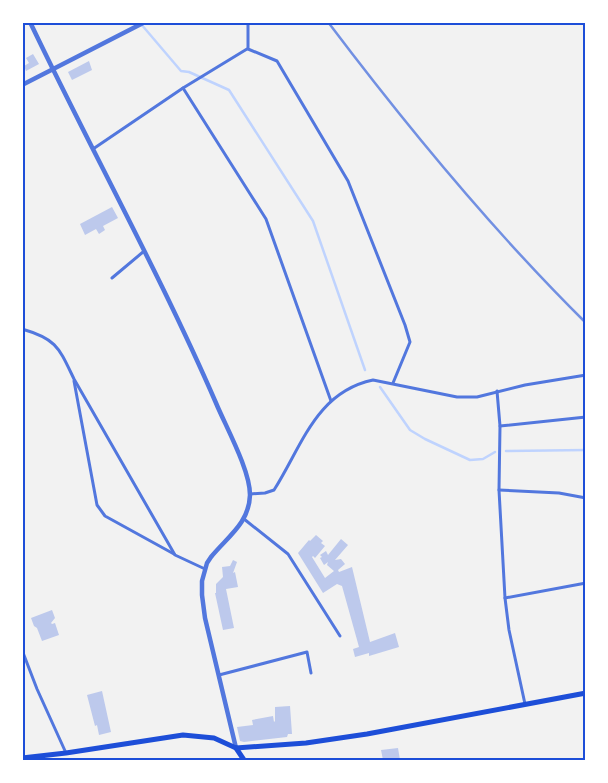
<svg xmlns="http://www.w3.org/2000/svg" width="608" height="783" viewBox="0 0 608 783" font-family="'Open Sans',sans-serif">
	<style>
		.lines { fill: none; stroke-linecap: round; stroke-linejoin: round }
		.stream { stroke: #bfd3fe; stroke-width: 2.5 }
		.building { fill: #bdc9ec }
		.minor { stroke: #5277de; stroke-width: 3 }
		.tertiary { stroke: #5277de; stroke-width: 4.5 }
		.secondary { stroke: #1d4ed8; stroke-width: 5 }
		.primary { stroke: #1d4ed8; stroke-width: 5 }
		.rail { stroke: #7290e2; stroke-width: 2.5 }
		.neatline { fill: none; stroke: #1d4ed8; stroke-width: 2 }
	</style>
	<rect width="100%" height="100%" fill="#f2f2f2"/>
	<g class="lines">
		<g class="stream">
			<path d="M141,24L181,71L189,72L229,90L313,221L365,370"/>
			<path d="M380,387L410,430L425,439L470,460L483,459L495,452"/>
			<path d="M506,451L586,450"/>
		</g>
	</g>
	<g class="building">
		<path d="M33,54L39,64L26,71L24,66L29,63L26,58Z"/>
		<path d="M89,61L92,70L72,80L68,72Z"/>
		<path d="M112,207L118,218L103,226L105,230L99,234L96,229L85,235L80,224Z"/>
		<path d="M316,535L323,541L321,543L325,546L315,558L313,556L312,557L325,578L334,571L327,565L328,562L324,565L320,558L322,557L320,555L326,551L328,555L341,539L348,545L335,560L341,559L345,564L338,570L339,572L352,567L370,642L395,633L399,647L369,656V653L355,657L353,649L359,647L342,586L337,584L323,593L298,553L309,540L310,541Z"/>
		<path d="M233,560L237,562L233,573L235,572L238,587L226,589L234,628L223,630L215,593H216V584L223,577L222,567L230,566Z"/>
		<path d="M52,610L55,618L51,623L52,624L55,623L59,635L42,641L37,628L34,626L31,618Z"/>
		<path d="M102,691L111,732L99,735L97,725L95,726L87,695Z"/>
		<path d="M290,706L292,734H288L287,737L244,742L240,741L237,727L253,725L252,720L273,716L274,722L275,721V707Z"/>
		<path d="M398,748L400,760H383L381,750Z"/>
	</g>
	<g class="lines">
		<g class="minor">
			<path d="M248,22V49L277,61L348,181L405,325L410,342L393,383"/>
			<path d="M183,88L266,219L331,401"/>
			<path d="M93,149L183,88L247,49"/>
			<path d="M112,278L143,252"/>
			<path d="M22,329C57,339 59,348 74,379L175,555L205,569"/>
			<path d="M74,381L97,505L105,516L174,554"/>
			<path d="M497,391L500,426L499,490L505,598L509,630L525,704"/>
			<path d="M500,426L586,417"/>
			<path d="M499,490L559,493L586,498"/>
			<path d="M250,494L265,493L274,490C302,446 316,392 373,380L457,397H477L525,385L586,375"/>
			<path d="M244,519L288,554L340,636"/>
			<path d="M505,598L586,583"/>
			<path d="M22,650L37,689L66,753"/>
			<path d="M219,675L307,652L311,673"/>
		</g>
		<g class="tertiary">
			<path d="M30,22C91,150 160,274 216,403C226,427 250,470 250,495C249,524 227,537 211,557L207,563L202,581V595L205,618L236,748"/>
			<path d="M22,85L145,22"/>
		</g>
		<path class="secondary" d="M236,748L244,760"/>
		<path class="primary" d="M22,758L66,753L183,735L214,738L236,748L306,743L367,734L586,693"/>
		<path class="rail" d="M328,22C408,128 492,230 586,323"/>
	</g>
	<rect width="608" height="783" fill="none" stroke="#ffffff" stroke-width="48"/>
	<rect x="24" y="24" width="560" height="735" class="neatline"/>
</svg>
